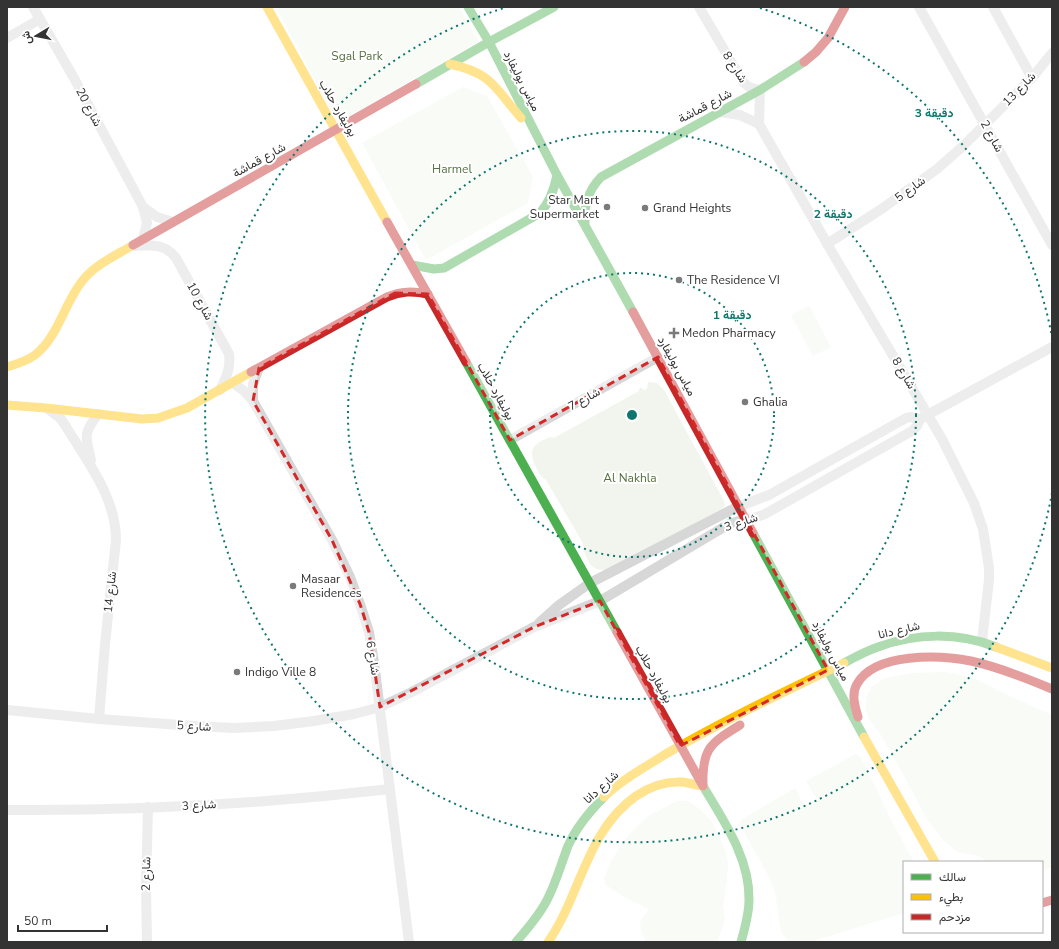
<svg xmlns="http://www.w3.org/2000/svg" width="1059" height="949" viewBox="0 0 1059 949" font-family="'Nunito Sans',Vazirmatn,sans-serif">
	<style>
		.green { fill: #f1f5ed }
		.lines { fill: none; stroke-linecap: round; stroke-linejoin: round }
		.street { stroke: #d7d7d7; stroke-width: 10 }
		.fast { stroke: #4caf50; stroke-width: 9 }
		.slow { stroke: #ffc107; stroke-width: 9 }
		.jam { stroke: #c62828; stroke-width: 9 }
		.marked { fill: none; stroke: #d62828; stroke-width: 3; stroke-dasharray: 8 5; stroke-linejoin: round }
		.ring { fill: none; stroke: #0f766e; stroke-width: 2; stroke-dasharray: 2 4 }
		.poi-dot { fill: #7a7a7a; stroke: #fff; stroke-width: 1.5 }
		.labels { text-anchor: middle; stroke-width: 4; stroke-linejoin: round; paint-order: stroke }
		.park-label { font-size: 12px; fill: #56703f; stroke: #fff }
		.street-label { font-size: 12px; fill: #333; stroke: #fff }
		.poi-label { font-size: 12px; fill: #333; stroke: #fff; text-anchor: start }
		.centre { fill: #0f766e; stroke: #fff; stroke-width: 2 }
		.ring-label { font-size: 12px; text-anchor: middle; font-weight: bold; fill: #0f766e; stroke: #fff; stroke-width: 4; stroke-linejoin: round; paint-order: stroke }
	</style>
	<rect width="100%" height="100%" fill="#fff"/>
	<g class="green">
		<path d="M276,7H459L479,41L338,123Z"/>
		<path d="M463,87L487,96L533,177L528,203L426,260L362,143Z"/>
		<path d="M809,306L831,347L813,356L791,315Z"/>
		<path d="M648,382L657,383L664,390L724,501L725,505L722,509L607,569C591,574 584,556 583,543L546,480C540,476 538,472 535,465C527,448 536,443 550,437L554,438L639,391L640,387L644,390L647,389Z"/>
		<path d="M947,672L976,679L1001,692L1052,715V867L1042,870V862H988L976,855L959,853L945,842L927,819L898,765L881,735L869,719L865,708L867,695L872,686L886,678L913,673Z"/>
		<path d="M856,754L860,757L865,765L892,822L914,862H904V913L813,941L801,942L788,941L781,932L775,892L765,869L740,825L741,820L795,788L804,806L817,799L806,781Z"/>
		<path d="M677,801H687L700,809L711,820L725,849L728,862L727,881L723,905L725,920L717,942H646L641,931L640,922L649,910L641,905L629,900L606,885L604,878L612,860L626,838L648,816Z"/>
	</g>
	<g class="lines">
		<g class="street">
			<path d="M33,7L74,78L143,207L147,223L143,239"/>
			<path d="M699,7L743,82L749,87L760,90L759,124L833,254L942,439L974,503L983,529L989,568V580L982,641"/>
			<path d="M919,7L1052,245"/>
			<path d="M993,7L1032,78"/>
			<path d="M7,38L40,19"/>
			<path d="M720,112L740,115L759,124"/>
			<path d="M143,207L157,217L173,222"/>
			<path d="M827,244L883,208L937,169L962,147L1032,78L1052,53"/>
			<path d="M135,246C151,245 165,243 176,258L229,354C231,368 226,378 220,390"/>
			<path d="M233,383L244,391L253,401L332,540L350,577L360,604L369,632L374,662L409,942"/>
			<path d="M253,401V384L259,368"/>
			<path d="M48,409L60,418L65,425C87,461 116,497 116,540L105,644L99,719"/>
			<path d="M510,440L658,357"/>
			<path d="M91,460C86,437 82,435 98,414"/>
			<path d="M539,623L559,605L590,583L735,508L769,495L906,418L910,417L920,419L1052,347"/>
			<path d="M7,710L99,719L194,726L234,728L274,726L314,721L354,714L380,707L410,693L534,627L600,601L729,524C742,519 752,520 765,514L912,431L917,426L920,419"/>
			<path d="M7,810C135,811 263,804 390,789"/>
			<path d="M147,942L146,886L148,807"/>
		</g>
		<g class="fast">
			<path d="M468,7L489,42L557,175L633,312"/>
			<path d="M416,84L489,42L554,7"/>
			<path d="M585,223C584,204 588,191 601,177L760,90L804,62"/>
			<path d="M412,265L434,269L444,268L540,213C550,202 554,190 557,175"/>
			<path d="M466,362L617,632"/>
			<path d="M753,533L864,737"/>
			<path d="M844,663C855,657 866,651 878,647C916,633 958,632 996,647"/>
			<path d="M703,786C723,820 750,858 749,900C749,914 745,928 741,942"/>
			<path d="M516,942C527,929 539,916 547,900C556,883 561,864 568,846C576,828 590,811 604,797"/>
		</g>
		<g class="slow">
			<path d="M267,7L387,222"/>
			<path d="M450,64C492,73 495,88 521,118"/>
			<path d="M7,367C17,364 27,361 35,355C59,336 64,303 83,280C96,264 115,256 133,245"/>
			<path d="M7,405L46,408L142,419L158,418L187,408L251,372"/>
			<path d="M996,647L1052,668"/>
			<path d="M864,737L935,862"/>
			<path d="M604,797C621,780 644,768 664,755C722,721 784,692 844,663"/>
			<path d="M548,942C581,895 586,831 636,796C649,787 665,781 682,782C689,783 696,785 703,786"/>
		</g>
		<g class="jam">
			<path d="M804,62L816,52L828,38L845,7"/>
			<path d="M387,222L466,362"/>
			<path d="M133,245L416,84"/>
			<path d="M633,312L753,533"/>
			<path d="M251,372L387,297C401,291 413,291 428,294"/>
			<path d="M617,632L703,786"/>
			<path d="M858,717C855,707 851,694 857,684C875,652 940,655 971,661C999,667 1026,678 1052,689"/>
			<path d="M703,784C702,748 711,743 740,725"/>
			<path d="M1042,903L1052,900"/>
		</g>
	</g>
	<path d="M0 0H1059V949H0ZM395,293L428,294L510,440L658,357L828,670L680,746L600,601L534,627L380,707L369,632L360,604L332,540L253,401L259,368Z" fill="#fff" fill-opacity=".55" fill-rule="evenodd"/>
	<path class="marked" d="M395,293L428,294L510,440L658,357L828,670L680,746L600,601L534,627L380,707L369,632L360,604L332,540L253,401L259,368Z"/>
	<g class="ring">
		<circle cx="632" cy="415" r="142"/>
		<circle cx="632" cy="415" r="284"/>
		<path d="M1052 493A427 427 0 1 1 504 8M760 8A427 427 0 0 1 1052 337"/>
	</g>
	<g class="poi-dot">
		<circle cx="607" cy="207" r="4"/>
		<circle cx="645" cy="208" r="4"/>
		<circle cx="679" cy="280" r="4"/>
		<path d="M672 327h4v4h4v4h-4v4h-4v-4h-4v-4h4z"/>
		<circle cx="745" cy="402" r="4"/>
		<circle cx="293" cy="586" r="4"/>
		<circle cx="237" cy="672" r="4"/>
	</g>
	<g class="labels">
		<g class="park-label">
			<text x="357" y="60">Sgal Park</text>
			<text x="452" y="173">Harmel</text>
			<text x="630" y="482">Al Nakhla</text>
		</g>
		<g class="street-label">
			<text transform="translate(735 67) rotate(57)" y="4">شارع 8</text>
			<text transform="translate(522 81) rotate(63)" y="4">مياس بوليفارد</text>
			<text transform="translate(1019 89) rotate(-46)" y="4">شارع 13</text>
			<text transform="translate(705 106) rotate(-28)" y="4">شارع قماشة</text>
			<text transform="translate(89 107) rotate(62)" y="4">شارع 20</text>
			<text transform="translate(338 108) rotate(60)" y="4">بوليفارد حلاب</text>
			<text transform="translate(992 136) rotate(61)" y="4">شارع 2</text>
			<text transform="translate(259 160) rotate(-29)" y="4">شارع قماشة</text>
			<text transform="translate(910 189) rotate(-36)" y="4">شارع 5</text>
			<text transform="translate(200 301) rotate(61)" y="4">شارع 10</text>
			<text transform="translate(677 366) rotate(61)" y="4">مياس بوليفارد</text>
			<text transform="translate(904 373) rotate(59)" y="4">شارع 8</text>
			<text transform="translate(496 391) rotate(61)" y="4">بوليفارد حلاب</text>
			<text transform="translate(584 399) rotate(-29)" y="4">شارع 7</text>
			<text transform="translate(741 522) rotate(-18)" y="4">شارع 3</text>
			<text transform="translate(110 592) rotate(-84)" y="4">شارع 14</text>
			<text transform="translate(899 630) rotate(-13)" y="4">شارع دانا</text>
			<text transform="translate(831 651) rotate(62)" y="4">مياس بوليفارد</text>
			<text transform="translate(373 658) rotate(81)" y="4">شارع 6</text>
			<text transform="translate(654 674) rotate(61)" y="4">بوليفارد حلاب</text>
			<text transform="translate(194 726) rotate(3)" y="4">شارع 5</text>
			<text transform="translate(601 787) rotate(-42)" y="4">شارع دانا</text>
			<text transform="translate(199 805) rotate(-3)" y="4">شارع 3</text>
			<text transform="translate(146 874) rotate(-89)" y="4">شارع 2</text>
		</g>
		<g class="poi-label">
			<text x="599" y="204" text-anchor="end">Star Mart<tspan x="599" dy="14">Supermarket</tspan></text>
			<text x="653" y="212">Grand Heights</text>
			<text x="687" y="284">The Residence VI</text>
			<text x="682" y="337">Medon Pharmacy</text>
			<text x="753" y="406">Ghalia</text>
			<text x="301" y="583">Masaar<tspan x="301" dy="14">Residences</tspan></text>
			<text x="245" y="676">Indigo Ville 8</text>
		</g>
	</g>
	<circle cx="632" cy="415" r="6" class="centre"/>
	<g class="ring-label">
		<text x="934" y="117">3 دقيقة</text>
		<text x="833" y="218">2 دقيقة</text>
		<text x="732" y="319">1 دقيقة</text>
	</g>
	<rect width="1059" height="949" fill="none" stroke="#333333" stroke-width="16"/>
	<rect x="903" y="861" width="140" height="72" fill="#ffffff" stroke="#adadad"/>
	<rect x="911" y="874" width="20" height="6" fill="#4caf50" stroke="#adadad"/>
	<text x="939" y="881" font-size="12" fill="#333333">سالك</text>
	<rect x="911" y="894" width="20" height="6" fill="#ffc107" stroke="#adadad"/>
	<text x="939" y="901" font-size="12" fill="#333333">بطيء</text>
	<rect x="911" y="914" width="20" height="6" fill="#c62828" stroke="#adadad"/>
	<text x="939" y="921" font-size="12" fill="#333333">مزدحم</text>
	<g transform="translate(36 36) rotate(260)" stroke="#ffffff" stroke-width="3" paint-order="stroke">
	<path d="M0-3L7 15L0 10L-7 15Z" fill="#333333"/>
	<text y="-6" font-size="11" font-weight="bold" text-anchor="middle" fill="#333333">ش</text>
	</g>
	<path d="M18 925v6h89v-6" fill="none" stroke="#333333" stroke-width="2"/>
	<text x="24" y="925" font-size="12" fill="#333333" stroke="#ffffff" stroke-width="3" paint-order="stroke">50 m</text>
</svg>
